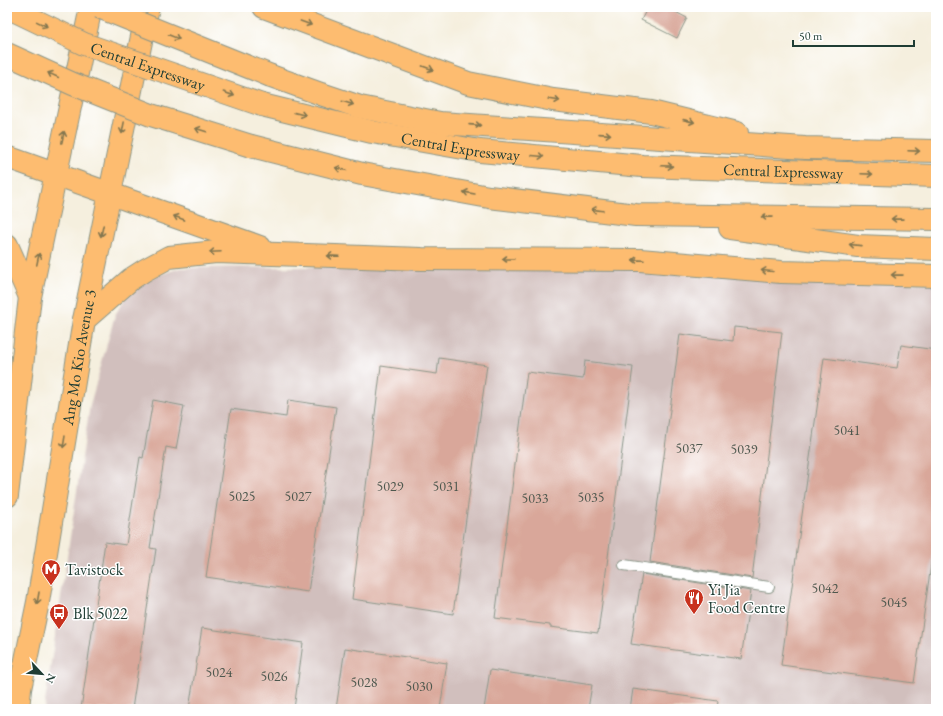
<svg xmlns="http://www.w3.org/2000/svg" width="943" height="716" viewBox="0 0 943 716" font-family="'EB Garamond',serif">
	<style>
		.industrial { fill: #d1bfbd }
		.building { fill: #d9a79a }
		.lines { fill: none; stroke-linecap: round; stroke-linejoin: round }
		.lane-casing { stroke: #8a9689; stroke-width: 12 }
		.highway-casing { stroke: #8a9689; stroke-width: 24 }
		.lane { stroke: #fff; stroke-width: 10 }
		.highway { stroke: #fdbc70; stroke-width: 22 }
		.highway-bridge-casing { stroke: #8a9689; stroke-width: 24; stroke-linecap: butt }
		.highway-bridge { stroke: #fdbc70; stroke-width: 22 }
		.oneway { stroke: #83764f }
		.labels { text-anchor: middle; stroke-width: 3; stroke-linejoin: round; paint-order: stroke }
		.number-label { font-size: 14px; fill: #4e584e }
		.street-label { font-size: 16px; fill: #1f3d34; stroke: #fff }
		.poi-label { font-size: 16px; fill: #1f3d34; stroke: #fff; text-anchor: start }
	</style>
	<rect width="100%" height="100%" fill="#fff"/>
	<filter id="ink" filterUnits="userSpaceOnUse"><feTurbulence type="fractalNoise" baseFrequency=".025" numOctaves="2"/><feDisplacementMap in="SourceGraphic" scale="8" xChannelSelector="R" yChannelSelector="G"/><feConvolveMatrix kernelMatrix="1 2 1 2 8 2 1 2 1" color-interpolation-filters="sRGB"/></filter>
	<filter id="wash" filterUnits="userSpaceOnUse"><feTurbulence type="fractalNoise" baseFrequency=".012" numOctaves="4" result="noise"/><feDisplacementMap in="SourceGraphic" scale="16" xChannelSelector="R" yChannelSelector="G"/><feGaussianBlur stdDeviation="0.9" result="paint"/><feColorMatrix in="noise" values="0 0 0 0 0 0 0 0 0 0 0 0 0 0 0 0 0 1.4 0 .05"/><feComposite in="paint" operator="in"/></filter>
	<g filter="url(#wash)">
		<rect width="100%" height="100%" fill="#f5efde"/>
		<path class="industrial" d="M641,264L936,284V709H44L90,405L115,315L133,286L147,279L180,268Z"/>
		<g id="blocks">
			<g class="building">
				<path d="M648,7H666L687,18L677,38L641,20Z"/>
				<path d="M734,327L782,332L752,578L650,562L680,334L733,341Z"/>
				<path d="M901,345L936,350V530L914,683L781,665L824,358L897,368Z"/>
				<path d="M439,358L487,365L453,614L352,599L381,366L437,374Z"/>
				<path d="M585,361L633,367L598,633L550,627V625L495,618L527,372L583,379Z"/>
				<path d="M153,400L184,406L176,449L166,447L150,548L156,549L132,709H81L105,542L126,545L140,457L143,458Z"/>
				<path d="M288,400L336,407L308,592L206,577L231,409L286,417Z"/>
				<path d="M642,574L751,591L741,659L631,644Z"/>
				<path d="M202,628L303,643L294,709H189Z"/>
				<path d="M345,648L447,663L440,709H336Z"/>
				<path d="M490,670L592,685L588,709H484Z"/>
				<path d="M633,689L718,701L717,709H630Z"/>
			</g>
		</g>
	</g>
	<g filter="url(#ink)">
		<use href="#blocks" fill-opacity="0" stroke="#8a9689" stroke-width="1"/>
		<g class="lines">
			<defs>
				<path id="lane" d="M624,565L769,587"/>
				<g id="highway">
					<path d="M264,7L468,83L553,100L651,112L737,133"/>
					<path d="M271,76L321,94L360,107L440,123L805,148L936,151"/>
					<path id="s1" d="M262,105L372,132L480,151L642,166L936,176"/>
					<path d="M251,146L362,174L489,197L636,215L936,219"/>
					<path d="M7,157L260,247"/>
					<path d="M730,228L858,246L936,249"/>
					<path d="M7,245L30,297"/>
					<path d="M84,320L131,279L145,270L169,257L216,252L422,259L640,260L781,272L936,276"/>
					<path d="M7,496L30,297L91,7"/>
					<path id="s2" d="M18,709L20,689L38,602L84,320L148,7"/>
				</g>
			</defs>
			<use href="#lane" class="lane-casing"/>
			<use href="#highway" class="highway-casing"/>
			<use href="#lane" class="lane"/>
			<use href="#highway" class="highway"/>
			<defs>
				<g id="highway-bridge">
					<path id="s3" d="M7,7L84,44L262,105"/>
					<path d="M99,7L271,76"/>
					<path d="M7,54L73,84L151,115L251,146"/>
				</g>
			</defs>
			<use href="#highway-bridge" class="highway-bridge-casing"/>
			<use href="#highway-bridge" class="highway-bridge"/>
		</g>
		<defs><path id="oneway-shaft" d="M-6 0H5M1.5-3L5.5 0L1.5 3" fill="none" stroke-width="1.6" stroke-linecap="round" stroke-linejoin="round"/></defs>
		<g class="oneway">
			<use href="#oneway-shaft" transform="translate(306 23) rotate(20)"/>
			<use href="#oneway-shaft" transform="translate(42 24) rotate(26)"/>
			<use href="#oneway-shaft" transform="translate(174 37) rotate(22)"/>
			<use href="#oneway-shaft" transform="translate(428 68) rotate(20)"/>
			<use href="#oneway-shaft" transform="translate(53 75) rotate(-155)"/>
			<use href="#oneway-shaft" transform="translate(229 94) rotate(19)"/>
			<use href="#oneway-shaft" transform="translate(554 100) rotate(9)"/>
			<use href="#oneway-shaft" transform="translate(348 103) rotate(17)"/>
			<use href="#oneway-shaft" transform="translate(300 114) rotate(14)"/>
			<use href="#oneway-shaft" transform="translate(689 121) rotate(13)"/>
			<use href="#oneway-shaft" transform="translate(475 125) rotate(4)"/>
			<use href="#oneway-shaft" transform="translate(123 128) rotate(101)"/>
			<use href="#oneway-shaft" transform="translate(201 130) rotate(-163)"/>
			<use href="#oneway-shaft" transform="translate(605 134) rotate(4)"/>
			<use href="#oneway-shaft" transform="translate(63 137) rotate(-78)"/>
			<use href="#oneway-shaft" transform="translate(914 151) rotate(2)"/>
			<use href="#oneway-shaft" transform="translate(538 156) rotate(5)"/>
			<use href="#oneway-shaft" transform="translate(667 166) rotate(2)"/>
			<use href="#oneway-shaft" transform="translate(341 169) rotate(-166)"/>
			<use href="#oneway-shaft" transform="translate(867 174) rotate(2)"/>
			<use href="#oneway-shaft" transform="translate(469 193) rotate(-170)"/>
			<use href="#oneway-shaft" transform="translate(597 210) rotate(-173)"/>
			<use href="#oneway-shaft" transform="translate(767 217) rotate(-179)"/>
			<use href="#oneway-shaft" transform="translate(179 218) rotate(-160)"/>
			<use href="#oneway-shaft" transform="translate(897 219) rotate(-179)"/>
			<use href="#oneway-shaft" transform="translate(102 231) rotate(102)"/>
			<use href="#oneway-shaft" transform="translate(855 245) rotate(-174)"/>
			<use href="#oneway-shaft" transform="translate(215 252) rotate(177)"/>
			<use href="#oneway-shaft" transform="translate(333 256) rotate(-178)"/>
			<use href="#oneway-shaft" transform="translate(38 259) rotate(-78)"/>
			<use href="#oneway-shaft" transform="translate(508 259) rotate(-180)"/>
			<use href="#oneway-shaft" transform="translate(638 260) rotate(-178)"/>
			<use href="#oneway-shaft" transform="translate(767 271) rotate(-175)"/>
			<use href="#oneway-shaft" transform="translate(897 275) rotate(-179)"/>
			<use href="#oneway-shaft" transform="translate(64 442) rotate(99)"/>
			<use href="#oneway-shaft" transform="translate(38 598) rotate(100)"/>
		</g>
	</g>
	<defs>
		<symbol id="metro-pin" viewBox="-11 -11 22 30"><path d="M0 17L-7.5 6A9.5 9.5 0 1 1 7.5 6Z" fill="#c8321e" stroke="#fff"/><path d="M-5.5 5V-5H-3L0 0L3-5H5.5V5H3V-.5L0 4L-3-.5V5Z" fill="#fff"/></symbol>
		<symbol id="restaurant-pin" viewBox="-11 -11 22 30"><path d="M0 17L-7.5 6A9.5 9.5 0 1 1 7.5 6Z" fill="#c8321e" stroke="#fff"/><path d="M-5-6h1v4h1v-4h1v4h1v-4h1v5L-1.5 .5V6h-2V.5L-5-1ZM5-6V6H3V1.5H1.5Q1.5-4 5-6Z" fill="#fff"/></symbol>
		<symbol id="bus-pin" viewBox="-11 -11 22 30"><path d="M0 17L-7.5 6A9.5 9.5 0 1 1 7.5 6Z" fill="#c8321e" stroke="#fff"/><path d="M-5-6H5V4H4V6H2V4H-2V6H-4V4H-5ZM-3.5-4V0h7V-4ZM-3.5 1.2v1.5H-2V1.2ZM2 1.2v1.5H3.5V1.2Z" fill="#fff"/></symbol>
	</defs>
	<g fill-rule="evenodd">
		<use href="#metro-pin" x="40" y="558" width="22" height="30"/>
		<use href="#restaurant-pin" x="683" y="587" width="22" height="30"/>
		<use href="#bus-pin" x="48" y="602" width="22" height="30"/>
	</g>
	<g class="labels">
		<g class="number-label">
			<text x="847" y="435">5041</text>
			<text x="689" y="453">5037</text>
			<text x="744" y="454">5039</text>
			<text x="390" y="491">5029</text>
			<text x="446" y="491">5031</text>
			<text x="242" y="501">5025</text>
			<text x="298" y="501">5027</text>
			<text x="591" y="502">5035</text>
			<text x="535" y="503">5033</text>
			<text x="825" y="593">5042</text>
			<text x="894" y="607">5045</text>
			<text x="219" y="677">5024</text>
			<text x="274" y="681">5026</text>
			<text x="364" y="687">5028</text>
			<text x="419" y="691">5030</text>
		</g>
		<g class="street-label">
			<text dy="6" stroke="none"><textPath href="#s3" startOffset="153">Central Expressway</textPath></text>
			<text dy="6" stroke="none"><textPath href="#s1" startOffset="203">Central Expressway</textPath></text>
			<text dy="6" stroke="none"><textPath href="#s1" startOffset="527">Central Expressway</textPath></text>
			<text dy="6" stroke="none"><textPath href="#s2" startOffset="357">Ang Mo Kio Avenue 3</textPath></text>
		</g>
		<g class="poi-label">
			<text x="65" y="575">Tavistock</text>
			<text x="708" y="595">Yi Jia<tspan x="708" dy="18">Food Centre</tspan></text>
			<text x="73" y="619">Blk 5022</text>
		</g>
	</g>
	<rect width="943" height="716" fill="none" stroke="#fff" stroke-width="24"/>
	<g transform="translate(42 674) rotate(116)" stroke="#ffffff" stroke-width="3" paint-order="stroke">
	<path d="M0-3L7 15L0 10L-7 15Z" fill="#1f3d34"/>
	<text y="-6" font-size="11" font-weight="bold" text-anchor="middle" fill="#1f3d34">N</text>
	</g>
	<path d="M793 40v6h121v-6" fill="none" stroke="#1f3d34" stroke-width="2"/>
	<text x="799" y="40" font-size="12" fill="#1f3d34" stroke="#ffffff" stroke-width="3" paint-order="stroke">50 m</text>
</svg>
